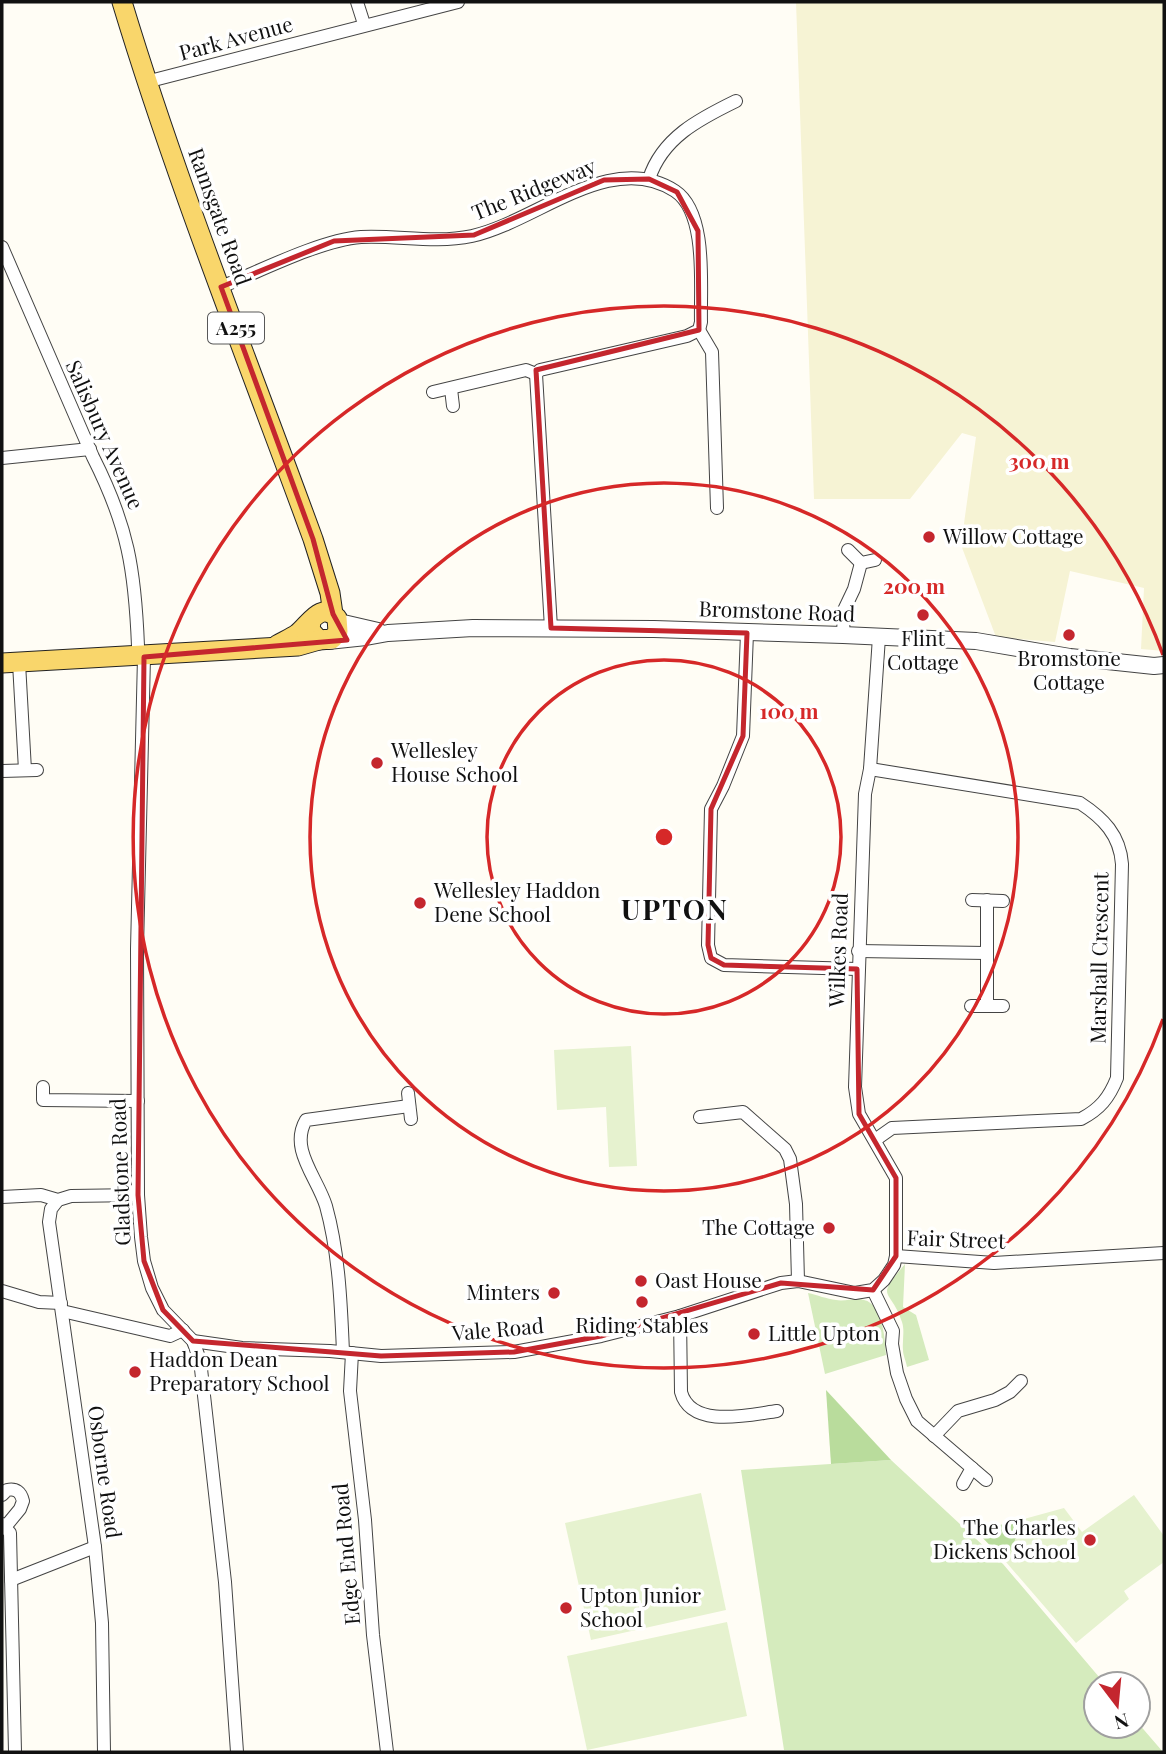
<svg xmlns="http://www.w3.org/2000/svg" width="1166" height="1754" viewBox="0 0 1166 1754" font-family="'Playfair Display',serif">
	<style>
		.farmland { fill: #f6f3d4 }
		.green { fill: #d5ebbd }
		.forest { fill: #b9dc9c }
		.pitch { fill: #e6f2cf }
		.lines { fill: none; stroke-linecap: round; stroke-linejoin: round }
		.minor-casing { stroke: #444; stroke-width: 14 }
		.tertiary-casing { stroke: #444; stroke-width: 18 }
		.primary-casing { stroke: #222; stroke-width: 21 }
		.minor { stroke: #fff; stroke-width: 12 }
		.tertiary { stroke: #fff; stroke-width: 16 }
		.primary { stroke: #f9d66b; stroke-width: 19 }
		.marked { fill: none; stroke: #c4262e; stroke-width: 5; stroke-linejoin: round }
		.ring { fill: none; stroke: #d62828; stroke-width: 3.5 }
		.poi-dot { fill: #c4262e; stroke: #fff; stroke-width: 2.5 }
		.labels { text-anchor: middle; stroke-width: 7; stroke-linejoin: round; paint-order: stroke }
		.shield { fill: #fff; stroke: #585858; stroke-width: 2 }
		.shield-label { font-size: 19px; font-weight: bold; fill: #111 }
		.street-label { font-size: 21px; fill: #111; stroke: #fff }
		.poi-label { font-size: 21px; fill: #111; stroke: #fff; text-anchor: start }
		.district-label { font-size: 28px; font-weight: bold; letter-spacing: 2px; fill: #111; stroke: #fff }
		.centre { fill: #d62828; stroke: #fff; stroke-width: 3.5 }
		.ring-label { font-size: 21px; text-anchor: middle; font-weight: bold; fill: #d62828; stroke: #fff; stroke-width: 7; stroke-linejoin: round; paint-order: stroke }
	</style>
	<rect width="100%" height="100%" fill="#fffdf5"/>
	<path class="farmland" d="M796,2H1164V651L1141,649L1144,588L1070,571L1055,642L996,637L961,545L976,437L962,433L910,499H814Z"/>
	<g class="green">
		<path d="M905,1264L903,1307L916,1315L929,1360L907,1367C906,1361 903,1355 903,1350C902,1341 905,1331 902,1322C890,1286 874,1301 905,1264Z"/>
		<path d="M808,1293C817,1295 827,1299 836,1300C845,1302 856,1297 864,1300C883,1304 885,1340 886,1355L825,1374Z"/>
		<path d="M891,1460L1003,1564L1105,1684H1096V1726H1138V1723L1163,1752L784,1750L741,1470Z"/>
	</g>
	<g class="forest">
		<path d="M826,1390L891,1460L831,1464Z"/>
		<path d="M1024,1519L1006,1562L976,1531Z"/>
	</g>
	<g class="pitch">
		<path d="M631,1046L637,1166L609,1167L606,1107L557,1110L554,1050Z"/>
		<path d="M701,1493L726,1610L591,1640L565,1523Z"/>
		<path d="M1134,1495L1164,1536V1562L1124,1591L1129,1599L1076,1643L1006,1562L1024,1519L1064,1508L1082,1532Z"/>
		<path d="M727,1622L747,1716L587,1750L567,1656Z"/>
	</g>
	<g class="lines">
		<defs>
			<g id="minor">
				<path d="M357,2L364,24"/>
				<path d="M146,82L458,2"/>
				<path d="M649,179C662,138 699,119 736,101"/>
				<path d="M2,247L93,457C128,526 135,570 138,646"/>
				<path d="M221,287C260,271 321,240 361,237C398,235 434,244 472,236C536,222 611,149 675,191C708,213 700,287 701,322L699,330L687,336L540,370L536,374L551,628"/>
				<path d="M699,330L712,352L717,508"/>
				<path d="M451,389L453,406"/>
				<path d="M433,392L526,370L536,374"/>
				<path d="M2,458L90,449"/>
				<path d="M848,550L861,563L875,560"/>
				<path d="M747,633L743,736L723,786L711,809L708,945L711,958L724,965L857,969"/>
				<path d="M843,635L844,610L854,589L861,563"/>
				<path d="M144,657L137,949L138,1195L141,1237L144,1261L152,1288L163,1310L193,1341L200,1360L225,1582L237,1752"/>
				<path d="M19,663L25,770"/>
				<path d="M870,769L1080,803C1103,818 1120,835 1122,864L1117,1078C1109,1098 1100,1109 1081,1119L892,1128L875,1140"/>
				<path d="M2,771L37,770"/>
				<path d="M972,900L1003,901"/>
				<path d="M858,951L986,953"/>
				<path d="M971,1006H1003"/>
				<path d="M987,1006V900"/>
				<path d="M43,1087V1100L138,1101"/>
				<path d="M408,1093L411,1119"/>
				<path d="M700,1117L743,1112L785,1149L790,1159L796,1204L798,1281"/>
				<path d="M2,1197L41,1195L58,1200L71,1196L138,1195"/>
				<path d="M58,1200L51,1209L49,1222L95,1547L102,1623L104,1752"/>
				<path d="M896,1256L994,1263L1164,1253"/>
				<path d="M873,1290L893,1331L892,1344L897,1373L906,1399L917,1421L986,1480"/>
				<path d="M2,1291L39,1302L61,1303"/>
				<path d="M62,1311L170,1336L183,1330"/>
				<path d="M680,1316L681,1392C691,1429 748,1415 777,1411"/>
				<path d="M193,1341L242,1348L330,1351L381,1356L514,1352L601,1336L680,1316L781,1283L798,1281L855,1293L873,1290L884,1280L894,1265L896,1256V1178L859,1114L855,1087L865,794L870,769L879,637"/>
				<path d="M343,1352C341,1304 339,1253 326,1206C317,1177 289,1149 306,1120L409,1106"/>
				<path d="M352,1353L350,1391L365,1520L373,1635L387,1752"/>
				<path d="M934,1436L958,1411L995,1400L1010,1392L1021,1381"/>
				<path d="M963,1484L972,1468"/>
				<path d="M2,1495L7,1490C16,1488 21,1492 23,1501L20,1509L6,1526"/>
				<path d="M2,1524L10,1533L15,1752"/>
				<path d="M11,1580L95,1547"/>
			</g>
			<g id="tertiary">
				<path d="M339,622L378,631"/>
				<path d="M328,641L366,637L388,633L473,628L654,629L843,635L976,641L1070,657L1154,666L1164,665"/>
			</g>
			<g id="primary">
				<path d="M122,2C177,184 248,361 313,539L330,593L333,614"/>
				<path d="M277,645C284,641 291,638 297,634C310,624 320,601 337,618L338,632L332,639L319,640L310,630L311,621"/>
				<path d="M2,663L298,646L319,640"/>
			</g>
		</defs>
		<use href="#minor" class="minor-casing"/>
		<use href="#tertiary" class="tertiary-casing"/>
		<use href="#primary" class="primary-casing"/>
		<use href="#minor" class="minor"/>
		<use href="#tertiary" class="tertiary"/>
		<use href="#primary" class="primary"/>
	</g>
	<path class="marked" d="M649,179L677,192L698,231L699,330L536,370L551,628L747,633L743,736L711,809L708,945L711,958L724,965L857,969L859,1114L896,1178V1256L873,1290L781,1283L601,1336L514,1352L381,1356L193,1341L163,1310L144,1261L138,1195L144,657L347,640L333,614L313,539L221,287L334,241L474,235L604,180Z"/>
	<g class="ring">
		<circle cx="664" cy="837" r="177"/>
		<circle cx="664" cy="837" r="354"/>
		<path d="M1163 1019A531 531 0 1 1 1163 655"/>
	</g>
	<g class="poi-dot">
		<circle cx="929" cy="537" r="7"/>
		<circle cx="923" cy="615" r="7"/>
		<circle cx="1069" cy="635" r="7"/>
		<circle cx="377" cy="763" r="7"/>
		<circle cx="420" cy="903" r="7"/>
		<circle cx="829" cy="1228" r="7"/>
		<circle cx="641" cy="1281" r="7"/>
		<circle cx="554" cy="1293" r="7"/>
		<circle cx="642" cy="1302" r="7"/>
		<circle cx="754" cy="1334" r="7"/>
		<circle cx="135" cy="1372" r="7"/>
		<circle cx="1090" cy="1540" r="7"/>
		<circle cx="566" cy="1608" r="7"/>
	</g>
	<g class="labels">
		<rect class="shield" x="208" y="312.5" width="56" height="31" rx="5"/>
		<g class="shield-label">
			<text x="236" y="335">A255</text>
		</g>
		<g class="street-label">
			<text transform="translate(236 39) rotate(-15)" y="7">Park Avenue</text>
			<text transform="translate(534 190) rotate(-22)" y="7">The Ridgeway</text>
			<text transform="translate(219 217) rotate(70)" y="7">Ramsgate Road</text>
			<text transform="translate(104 435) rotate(66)" y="7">Salisbury Avenue</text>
			<text transform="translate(777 612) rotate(2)" y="7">Bromstone Road</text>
			<text transform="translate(839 950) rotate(-88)" y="7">Wilkes Road</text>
			<text transform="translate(1100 958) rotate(-89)" y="7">Marshall Crescent</text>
			<text transform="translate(121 1172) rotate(-92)" y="7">Gladstone Road</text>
			<text transform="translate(956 1240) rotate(2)" y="7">Fair Street</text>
			<text transform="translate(498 1330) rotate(-5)" y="7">Vale Road</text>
			<text transform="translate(104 1472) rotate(82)" y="7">Osborne Road</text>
			<text transform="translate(347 1554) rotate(-95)" y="7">Edge End Road</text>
		</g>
		<g class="poi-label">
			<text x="943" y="544">Willow Cottage</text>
			<text x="923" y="646" text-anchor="middle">Flint<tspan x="923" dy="24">Cottage</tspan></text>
			<text x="1069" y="666" text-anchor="middle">Bromstone<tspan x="1069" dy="24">Cottage</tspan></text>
			<text x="391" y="758">Wellesley<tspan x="391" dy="24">House School</tspan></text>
			<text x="434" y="898">Wellesley Haddon<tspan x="434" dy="24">Dene School</tspan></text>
			<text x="815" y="1235" text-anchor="end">The Cottage</text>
			<text x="655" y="1288">Oast House</text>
			<text x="540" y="1300" text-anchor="end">Minters</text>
			<text x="642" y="1333" text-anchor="middle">Riding Stables</text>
			<text x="768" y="1341">Little Upton</text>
			<text x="149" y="1367">Haddon Dean<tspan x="149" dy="24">Preparatory School</tspan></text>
			<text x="1076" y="1535" text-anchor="end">The Charles<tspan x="1076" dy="24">Dickens School</tspan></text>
			<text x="580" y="1603">Upton Junior<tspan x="580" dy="24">School</tspan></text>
		</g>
		<g class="district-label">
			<text x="675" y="920">UPTON</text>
		</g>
	</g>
	<circle cx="664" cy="837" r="10" class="centre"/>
	<g class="ring-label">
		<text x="1039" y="469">300 m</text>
		<text x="914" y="594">200 m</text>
		<text x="789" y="719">100 m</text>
	</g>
	<rect width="1166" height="1754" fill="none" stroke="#111111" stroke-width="7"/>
	<g transform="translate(1117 1705) rotate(164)"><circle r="33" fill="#ffffff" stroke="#a0a0a0" stroke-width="2"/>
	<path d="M0-5L12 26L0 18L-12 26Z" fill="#c4262e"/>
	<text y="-10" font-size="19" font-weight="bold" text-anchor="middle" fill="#111111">N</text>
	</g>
</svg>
